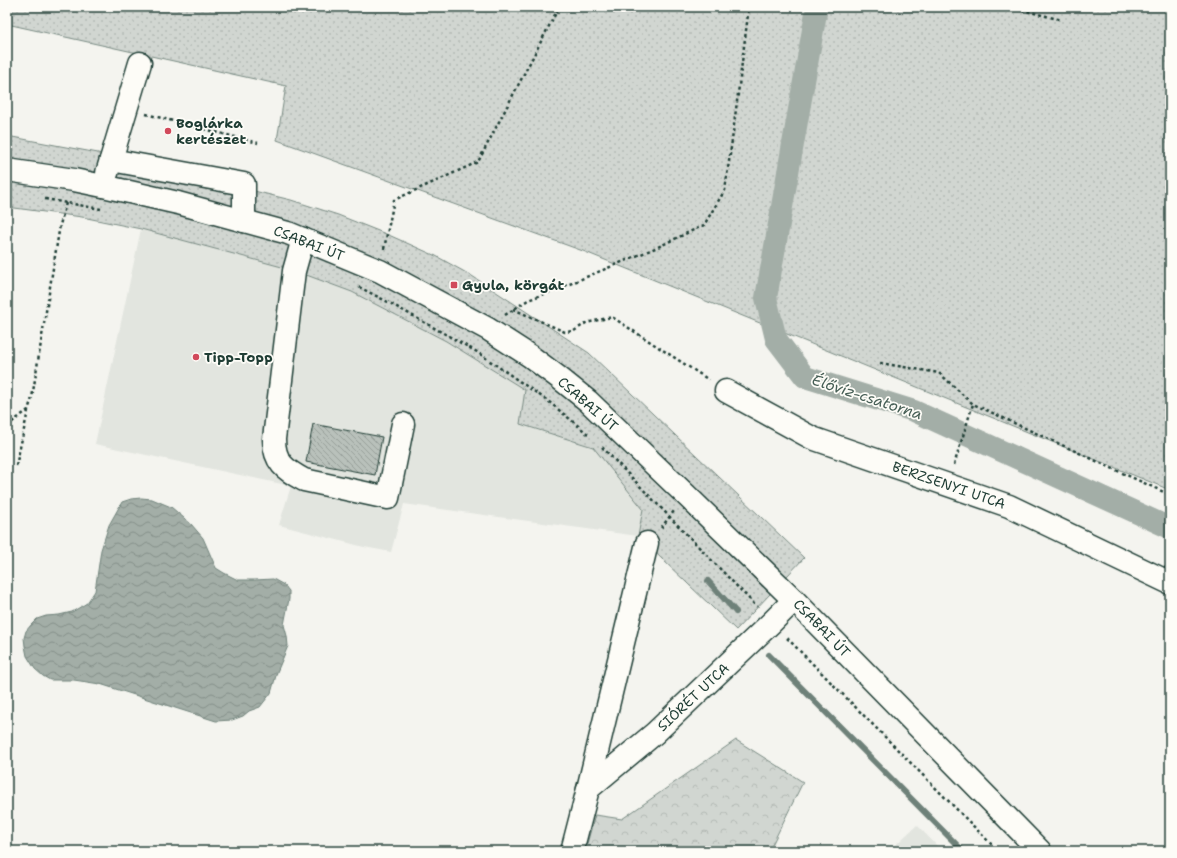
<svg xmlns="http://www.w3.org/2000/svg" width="1177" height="858" viewBox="0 0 1177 858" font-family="'Shantell Sans',sans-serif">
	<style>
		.built { fill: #e2e5df }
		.grass { fill: url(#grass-dots); stroke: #788a82 }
		.forest { fill: url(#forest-crowns); stroke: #788a82 }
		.water { fill: url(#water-waves); stroke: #6e8179 }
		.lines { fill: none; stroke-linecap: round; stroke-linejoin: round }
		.stream { stroke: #6e8179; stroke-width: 6 }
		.canal { stroke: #a3aea7; stroke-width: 22 }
		.building { fill: url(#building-back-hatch); stroke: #1f3d34 }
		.minor-casing { stroke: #1f3d34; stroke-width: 25 }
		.path { stroke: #1f3d34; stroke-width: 2.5; stroke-dasharray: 3 3; stroke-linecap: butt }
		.minor { stroke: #fdfcf7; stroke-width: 22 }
		.poi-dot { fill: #d1495b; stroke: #fdfcf7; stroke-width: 1.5 }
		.labels { text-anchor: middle; stroke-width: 3.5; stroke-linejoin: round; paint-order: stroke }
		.poi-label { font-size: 14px; font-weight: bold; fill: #1f3d34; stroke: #fdfcf7; text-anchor: start }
		.street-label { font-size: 14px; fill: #1f3d34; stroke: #fdfcf7 }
		.water-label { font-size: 15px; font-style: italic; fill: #475f56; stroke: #fdfcf7 }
	</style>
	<defs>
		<pattern id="grass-dots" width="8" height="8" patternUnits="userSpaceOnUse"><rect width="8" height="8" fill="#d1d6d1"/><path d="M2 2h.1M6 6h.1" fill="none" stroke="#b3b9b4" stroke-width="1.8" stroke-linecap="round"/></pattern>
		<pattern id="forest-crowns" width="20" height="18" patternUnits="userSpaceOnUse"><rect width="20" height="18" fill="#d1d6d1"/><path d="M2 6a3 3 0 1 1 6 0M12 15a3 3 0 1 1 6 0" fill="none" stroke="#b3b9b4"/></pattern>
		<pattern id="water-waves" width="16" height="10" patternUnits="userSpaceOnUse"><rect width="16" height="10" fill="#a3aea7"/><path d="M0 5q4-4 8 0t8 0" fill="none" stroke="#848f89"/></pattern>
		<pattern id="building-back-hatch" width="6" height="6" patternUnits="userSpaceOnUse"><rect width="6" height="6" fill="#b9c1bb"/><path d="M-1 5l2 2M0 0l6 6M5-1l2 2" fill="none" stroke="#969e99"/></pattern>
	</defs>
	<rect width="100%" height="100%" fill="#f4f4ef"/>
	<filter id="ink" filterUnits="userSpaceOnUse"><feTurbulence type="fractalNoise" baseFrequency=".025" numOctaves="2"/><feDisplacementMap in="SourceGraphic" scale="8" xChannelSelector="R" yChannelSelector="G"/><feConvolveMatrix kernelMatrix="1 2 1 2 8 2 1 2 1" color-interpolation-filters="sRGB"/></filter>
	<g filter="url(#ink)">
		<g class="built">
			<path d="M141,229L293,270L352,292L446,341L526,390L521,424L593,447L643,509L638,536L404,504L391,552L364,547L279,525L291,486L95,444Z"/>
			<path d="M917,825L942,851H889Z"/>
		</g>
		<g class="grass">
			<path d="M7,7H1170V490L583,251L277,140L286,86L7,24Z"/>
			<path d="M7,136L98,153L291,200L338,215L391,236L436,256L472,276L589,353L804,558L736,630L638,536L643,509L593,447L520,424L525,390L446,341L352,292L293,270L141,229L82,217L7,207Z"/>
		</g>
		<path class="forest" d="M736,740L803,782L769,851H585L595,815L622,819Z"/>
		<path class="water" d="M141,498L152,499L171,507L191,524L203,538L216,568L224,573L238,580H255L273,579L284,585L289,591V599L284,625L287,636L288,646L277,672L271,693L260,707L249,711L243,716L232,720L216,721L100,684L74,680H50L43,676L35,669L27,656L25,646L24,638L26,631L31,625L37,619L46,616L59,615L72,612L87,603L95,591L101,550L109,525L122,502L131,499Z"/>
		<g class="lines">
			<g class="stream">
				<path d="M708,581L736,612"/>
				<path d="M769,655L963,851"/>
			</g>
			<path class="canal" d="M817,7L766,298L776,339L805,377L914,411L1170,528"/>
		</g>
		<path class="building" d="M313,424L382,437L375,475L306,462Z"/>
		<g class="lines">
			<defs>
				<g id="minor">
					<path d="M111,160L244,184V221"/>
					<path d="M7,170L74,180L103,186L178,203L288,233L380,271L488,329L530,356L558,377L588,401L686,495L794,600L1040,851"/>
					<path d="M107,173L140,63"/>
					<path d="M303,239L294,271L274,439C274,462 285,470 304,480L388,498L403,424"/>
					<path d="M726,391L812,438L1009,506L1170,583"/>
					<path d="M588,789L647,543"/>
					<path d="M572,851L588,789L655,733L772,622L794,600"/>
				</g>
			</defs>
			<use href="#minor" class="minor-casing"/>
			<g class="path">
				<path d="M1010,7L1062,20"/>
				<path d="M146,114L258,143"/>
				<path d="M45,199L101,209"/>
				<path d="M384,249L394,200L478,162L559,7"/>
				<path d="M359,287L388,302L477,352L548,401L588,434"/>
				<path d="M513,309L565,332L574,331L586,323L612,317L709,380"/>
				<path d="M505,315L528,300L560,288L660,246L704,225L725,190L733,133L749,7"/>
				<path d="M880,363L939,373L973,404L1170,495"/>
				<path d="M7,426L28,410L32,398L60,225L66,203"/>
				<path d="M602,447L757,607"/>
				<path d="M954,465L973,404"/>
				<path d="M16,466L28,411"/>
				<path d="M661,528L674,511"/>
				<path d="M787,638L998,851"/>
			</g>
			<use href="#minor" class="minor"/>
		</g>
	</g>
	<g class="poi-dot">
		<circle cx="168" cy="131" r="4"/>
		<rect x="450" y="281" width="8" height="8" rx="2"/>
		<circle cx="196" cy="357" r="4"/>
	</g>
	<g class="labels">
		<g class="poi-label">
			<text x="176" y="128">Boglárka<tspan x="176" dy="16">kertészet</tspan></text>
			<text x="462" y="290">Gyula, körgát</text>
			<text x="204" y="362">Tipp-Topp</text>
		</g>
		<g class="street-label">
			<text transform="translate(309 243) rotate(21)" y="5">CSABAI ÚT</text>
			<text transform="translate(588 404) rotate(41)" y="5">CSABAI ÚT</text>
			<text transform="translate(949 485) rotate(19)" y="5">BERZSENYI UTCA</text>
			<text transform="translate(822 628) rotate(46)" y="5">CSABAI ÚT</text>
			<text transform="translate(693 697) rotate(-43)" y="5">SIÓRÉT UTCA</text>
		</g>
		<g class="water-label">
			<text transform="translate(867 397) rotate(18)" y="5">Élővíz-csatorna</text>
		</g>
	</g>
	<rect width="1177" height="858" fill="none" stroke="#fdfcf7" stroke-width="24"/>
	<rect x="12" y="12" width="1153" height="834" fill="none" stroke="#1f3d34" stroke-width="1.5" filter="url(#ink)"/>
</svg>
